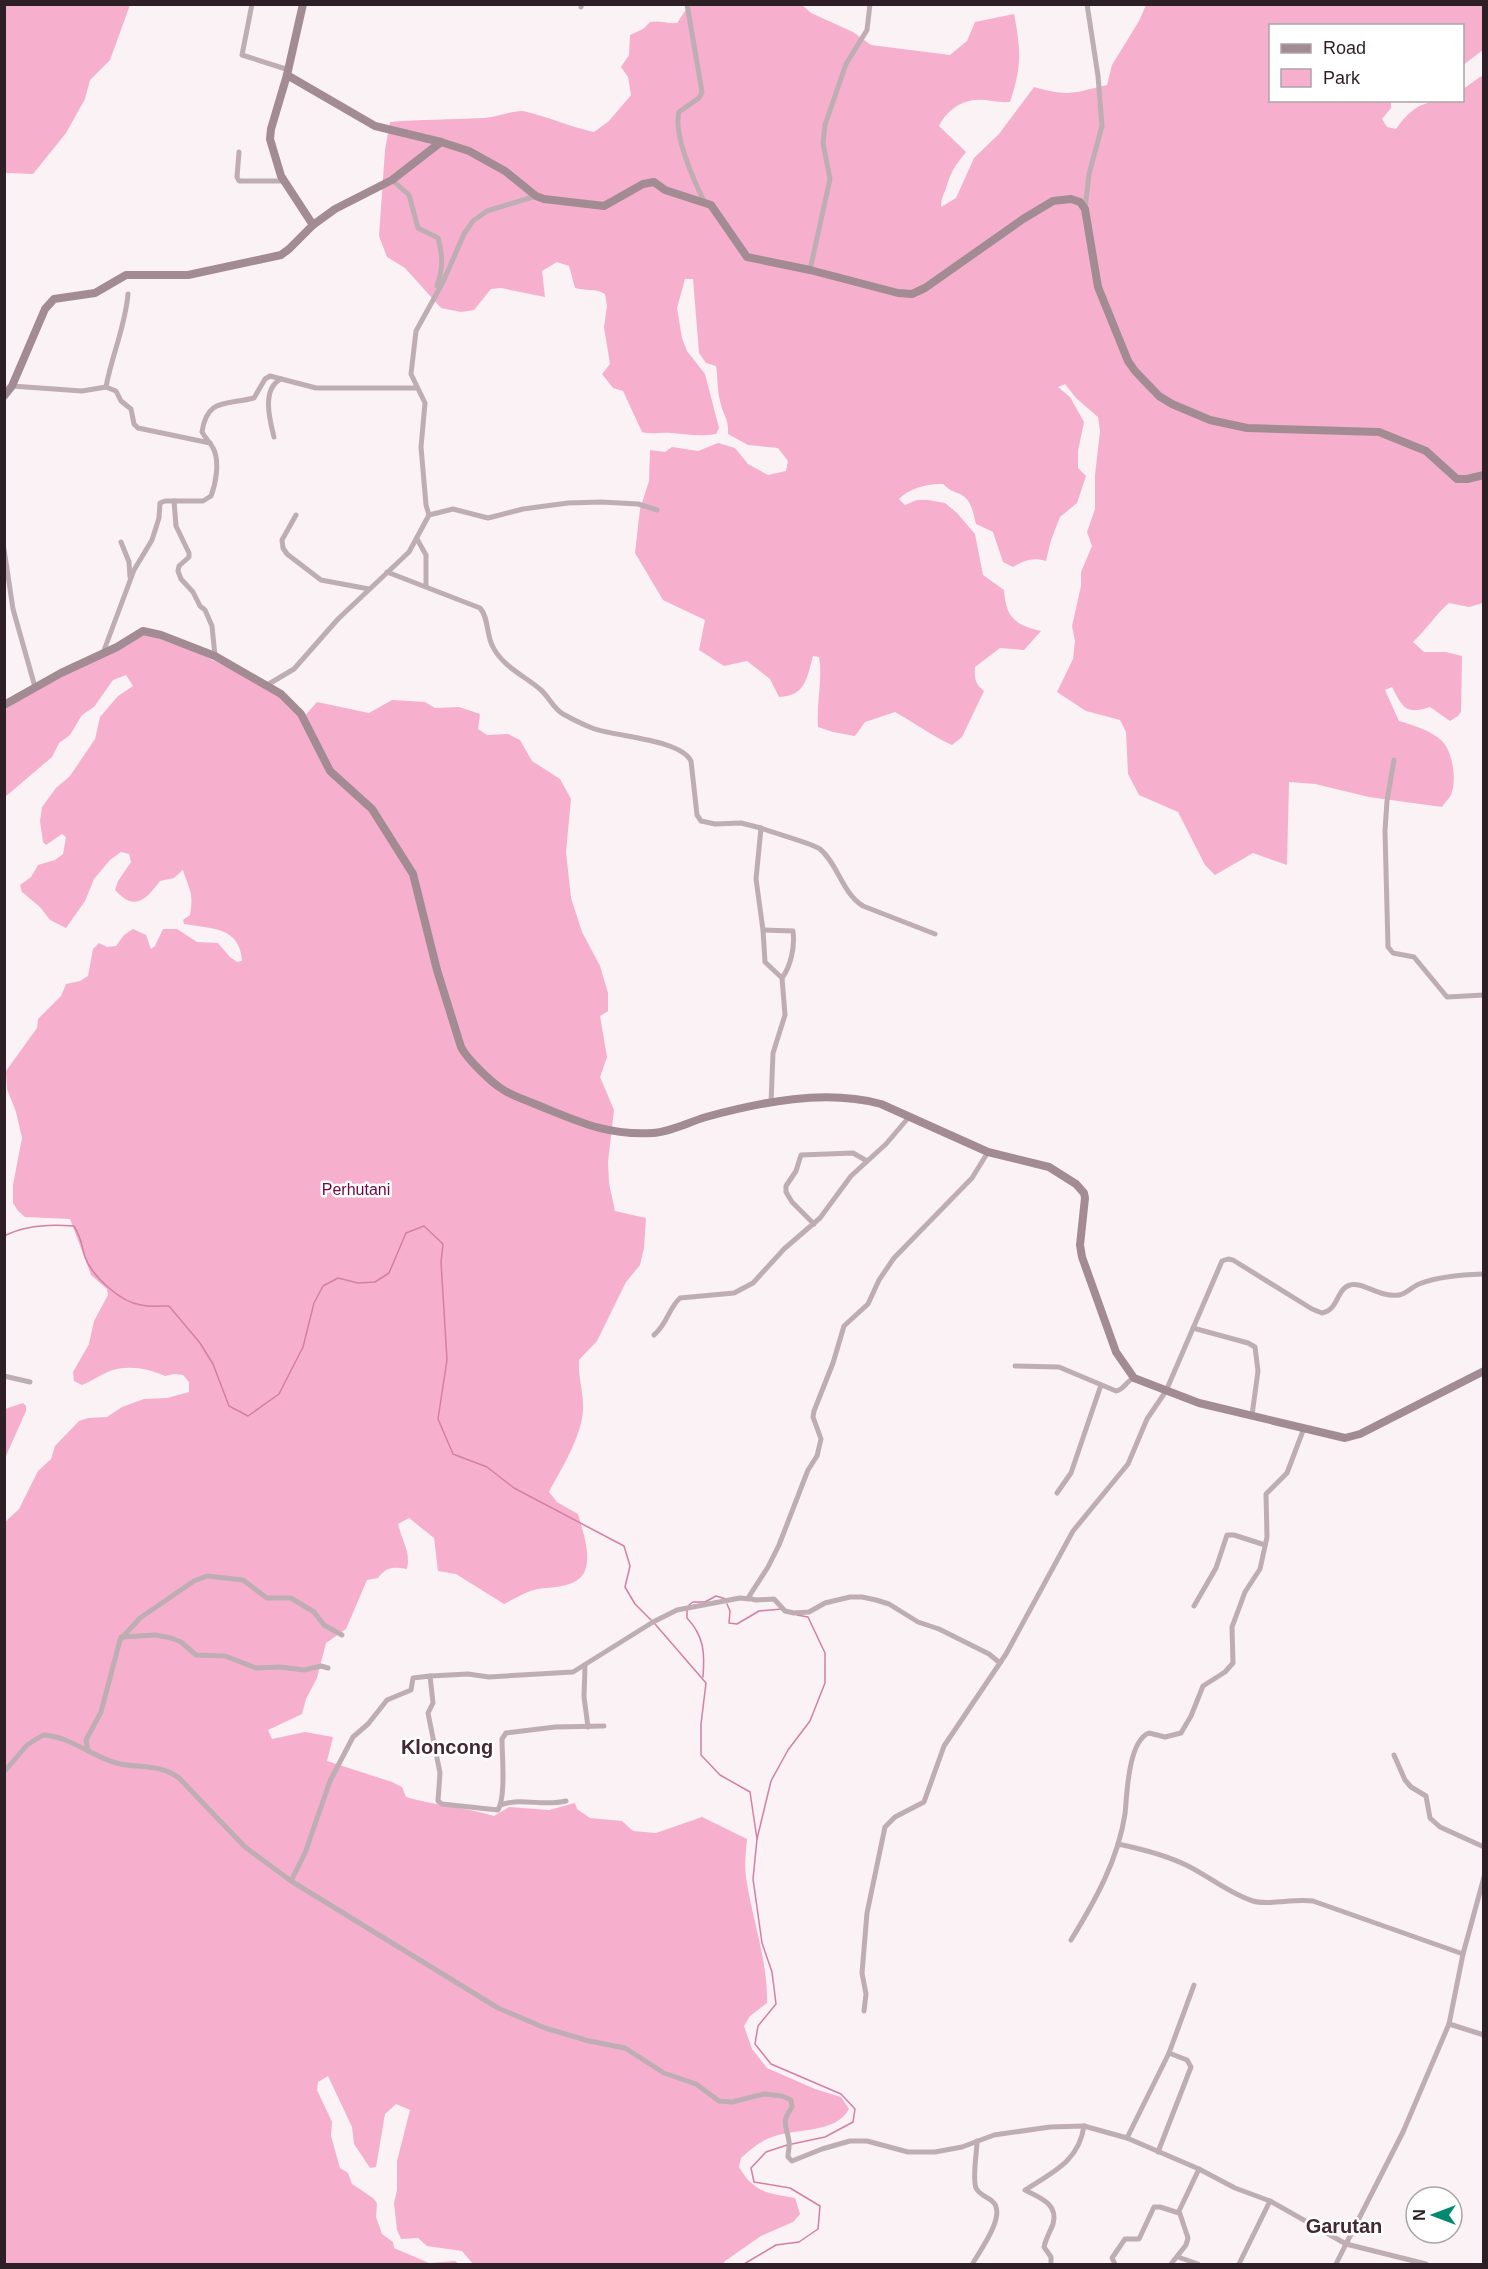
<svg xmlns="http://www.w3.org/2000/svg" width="1488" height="2269" viewBox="0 0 1488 2269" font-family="Arial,sans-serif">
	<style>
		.green { fill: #f6b0cd }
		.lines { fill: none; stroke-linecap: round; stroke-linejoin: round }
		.stream { stroke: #d47fa4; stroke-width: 1.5 }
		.street { stroke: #beaeb4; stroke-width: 5 }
		.secondary { stroke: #a38b94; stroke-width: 8 }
		.labels { text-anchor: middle; stroke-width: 5; stroke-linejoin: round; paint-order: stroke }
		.park-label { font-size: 16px; fill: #6f0442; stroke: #fff }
		.quarter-label { font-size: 20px; font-weight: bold; fill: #452834; stroke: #fff }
	</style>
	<rect width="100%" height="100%" fill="#faf2f5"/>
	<g class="green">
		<path d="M4,5H130L110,60L90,80L85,99L66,133L33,174L5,173Z"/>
		<path d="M689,5H802L811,13L853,32L871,45L950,55L967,41L975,22L1014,14C1021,50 1022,66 1010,102C997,103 987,99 976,100C959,101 946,112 939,126L966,152C955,166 953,168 947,185C945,193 941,197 941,207L956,198L974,158L999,134L1034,87C1070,97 1072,93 1107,85L1112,65L1139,21L1146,5H1483V50L1463,65L1462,26H1270V100L1391,101V108L1382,119L1387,127L1396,129C1416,100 1430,101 1462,100L1463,89L1483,75V603L1469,607L1449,603C1435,615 1427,629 1413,642L1424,652H1446L1462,656L1461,712L1458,716L1450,721L1430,707C1405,715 1403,708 1392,687L1385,690L1399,721C1413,725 1432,731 1442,741C1453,752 1457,781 1451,795C1449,799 1444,803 1442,807L1369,797L1315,784L1289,782L1287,865L1253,853L1215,875L1205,865L1178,812L1139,795L1128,774L1126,732L1120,720L1086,711L1057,692L1073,659L1075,641L1072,626L1081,586V572L1092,546L1087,532L1095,509V475L1100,431L1098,417L1076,398L1065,384L1058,387L1070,397L1084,422L1078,451V468L1086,476L1077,503L1060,517L1051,540L1046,561C1034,557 1024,560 1013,567L1003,562L993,532L976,524C973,513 972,500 960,494C953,491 950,491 943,484C929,483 909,488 899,499L905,505L917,500H928L945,503L957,513L975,534L983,575L1004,590C1006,618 1015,625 1041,631L1024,650L1000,648L975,667C974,678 975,684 984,691L962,737L952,745C932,736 915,723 895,712L865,722L855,736L833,732L818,727C816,703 823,679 819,657L813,656C807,677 806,696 779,697L770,679L747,661L724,666L699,650L705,620L663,600L635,553L640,509L649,481L650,450L665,452L672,447L698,451L718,443L735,448L748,464L768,475L786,471L788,461L778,448L748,445L728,434C729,418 723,416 720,401C717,390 718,378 716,366L706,363L699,353L693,279H685L677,308L682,338L687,351L705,374L719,428L716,434C699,437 687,434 671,433C660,432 654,435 642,432L623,391L613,388L602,374L610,364L604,327L607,306L605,294C596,288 585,291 575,288L569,266L557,262L542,271L545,297L501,288L491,289L474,310L461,312L441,308L405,268L387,257L379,236L385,150L390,122C421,119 451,120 482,118C493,118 515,110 523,111C547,116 569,127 594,132L609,121L631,95L628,77L621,67L629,55L630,35L643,29L650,22C662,20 666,24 677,23Z"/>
		<path d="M146,634L195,651L243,675L285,700L301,720L317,702L369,713L392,700L425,702L435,708L459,707L480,714L478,729L487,735L508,734L520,740L532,761L560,779L571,799L566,852L571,898L582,932L600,966L608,993V1011L600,1016L607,1057L600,1077L614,1110L608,1162L609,1183L615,1211L646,1218L644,1248L640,1265L626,1282L597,1341L579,1360C578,1378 584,1393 583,1411C581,1438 561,1469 549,1492L557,1502L578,1514C583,1532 598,1572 574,1582C562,1588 550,1587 538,1589C527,1591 514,1599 504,1604L456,1574L438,1571L434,1538L409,1518L398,1524C402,1541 411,1552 407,1569C393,1567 387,1566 378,1578L367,1580L346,1629L326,1643L317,1678L306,1699L302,1714L268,1730L272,1739L305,1732L333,1737L327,1761L392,1782L402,1787L406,1797C436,1806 465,1807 494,1816L509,1807L549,1810L575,1803L577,1809L590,1818L622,1821L633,1831L656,1833L702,1817L747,1839C746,1852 744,1865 746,1877C752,1919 768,1961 767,2003L750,2016L744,2026L752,2049L767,2068L815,2089L841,2097L849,2109C836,2134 795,2128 772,2137C760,2141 750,2150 741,2158L739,2167C754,2193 768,2193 795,2198L800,2214L793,2222L761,2236L725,2261L723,2264H473L462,2251L427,2246L418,2238L401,2239L397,2230L394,2203L397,2190V2161L410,2110L396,2104L385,2114L376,2167L370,2168L354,2144L352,2127L328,2076L318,2082L317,2090L332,2122L331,2136L340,2168L348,2173L352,2184L373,2198L377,2203L376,2217L382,2234L393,2242L394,2248L429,2263L455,2261L459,2264H5V1522L19,1509L38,1471L51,1459L55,1446L79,1421L88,1418L107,1417L122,1407L144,1399L167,1398L189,1392V1382L183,1375L174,1374L165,1376C150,1369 129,1365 113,1370C105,1372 92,1381 82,1385L74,1381L73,1372L89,1344L94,1321L108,1295L107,1289L91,1275L70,1219L25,1217L18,1211L13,1203V1185L22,1138L16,1112L7,1089L6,1071L37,1028L38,1019L61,996L66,984L80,981L88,976L93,949L99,943L107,947L116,946L124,935L133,929L146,935L151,949L155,946L163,929H177L197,942L218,943L230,957L237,962L242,961C240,926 211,929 184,924L183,920L190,915C194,892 189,890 183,870L174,878L160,881C145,901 134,911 115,890L118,881L131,862L129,854L121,852L110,860L94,879L85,901L66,928L50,920L40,907L22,892L20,885L31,877L38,865L55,860L63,854L66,837L62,834L46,845L43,842L40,821L42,807L56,788L70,776L95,739L100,717L118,696L133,686L126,675L113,680L94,707L82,715L70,735L59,743L52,757L5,797V709L32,692Z"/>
		<path d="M23,1403L26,1406V1411L5,1458V1409Z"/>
	</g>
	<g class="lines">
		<g class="stream">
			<path d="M4,1236C25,1225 52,1224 74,1226C82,1239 81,1244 85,1257C92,1276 120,1302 141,1305C150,1307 160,1306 169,1306L200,1343L213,1364L229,1406L248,1416L279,1394L303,1347L314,1303L323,1286L338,1278L358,1283L375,1282L389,1273L406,1233L424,1226L443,1244L441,1262L447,1360L438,1419L453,1454L487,1467L514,1488L624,1546L630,1566L625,1587L635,1604L651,1620"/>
			<path d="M727,1604L730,1611L729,1623L737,1624L759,1611L782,1609"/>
			<path d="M689,1605L693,1602H705L716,1596L726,1599"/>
			<path d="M687,1609V1618C704,1636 705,1653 703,1677"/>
			<path d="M655,1624L706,1683L701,1724V1755L720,1775L750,1792L757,1839"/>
			<path d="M792,2144L825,2137L853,2122L855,2109L841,2094L771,2064L755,2044L758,2026L776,2004L772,1972L762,1943L753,1879L757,1839L771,1781L788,1750L810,1721L825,1683V1653L808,1617L797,1615"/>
			<path d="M744,2264L776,2245L799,2242L818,2229L820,2206L790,2188L754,2182L751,2168L766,2152L787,2145"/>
		</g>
		<g class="street">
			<path d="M252,4L242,55L289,70"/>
			<path d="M687,4L702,92L699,98L679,112C673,134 694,181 704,201"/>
			<path d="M581,7L582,4"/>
			<path d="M239,152L237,177L239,181H284"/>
			<path d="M392,180L409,195L418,228L438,238C443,256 443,269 437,286"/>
			<path d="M1085,209L1089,174L1102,126L1098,76L1087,4"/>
			<path d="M810,270L830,179L823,143L825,125L846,64L867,30L870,4"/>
			<path d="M12,386L82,391L106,387L116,391L121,401L131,409L134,424L138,428L210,443"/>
			<path d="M106,387C112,354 125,328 128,294"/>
			<path d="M274,437C270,421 261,389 281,379"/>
			<path d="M174,501L176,526L189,553V557L179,566L178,571L181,579L193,592L200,606L205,610L212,626L215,656"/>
			<path d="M296,515L282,540L283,548L287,554L321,580L369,589"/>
			<path d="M429,515L453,509L488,518L523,509L568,503L601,502L638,504L657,510"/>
			<path d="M417,539L426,555V586"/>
			<path d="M121,542L129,562L130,577"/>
			<path d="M4,549L13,609L35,687"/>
			<path d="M387,572L480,608C489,618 486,635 493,647C503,667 525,676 541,690C549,697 553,708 563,714C572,719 582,724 592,728C615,737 680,739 691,761L697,815L701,821L715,824L741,823L761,828L756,879L763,930L765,962L782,978L785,1015L773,1053L771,1103"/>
			<path d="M103,653L134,570L152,540L159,518L160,503L165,501H203L211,496C216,483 220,461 213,448C210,442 205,438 202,432C207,398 226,405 254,398L265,379L270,376L316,388H417"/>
			<path d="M267,685L294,669L338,619L409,552L429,515L426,505L421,447L425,403L411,374L416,331L443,282L464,234L473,221L487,211L536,196"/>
			<path d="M1394,760L1387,801L1385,831L1388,947L1393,953L1414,957L1447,997L1484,995"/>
			<path d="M761,828C773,833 812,843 820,849C838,864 842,893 863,906L935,934"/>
			<path d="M763,930L793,931C795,946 791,966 782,978"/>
			<path d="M988,1152L972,1178L894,1258L879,1280L868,1304L844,1326L833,1363L814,1411L813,1417L821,1439L817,1456L808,1470L779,1545L768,1567L748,1598L756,1600L774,1599L785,1611L794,1613L809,1612L825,1603L850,1597H862L876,1600L889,1604L918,1622L939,1629L989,1654L1000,1663"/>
			<path d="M814,1224L792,1202L786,1192V1186L796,1171L801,1155L853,1153L867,1161"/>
			<path d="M1193,1328L1248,1343L1255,1347L1258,1371L1252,1415"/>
			<path d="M654,1335C668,1323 668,1309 680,1298L734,1293L753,1283L784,1249L820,1218L851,1176L886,1144L909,1117"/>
			<path d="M1015,1366L1059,1367L1116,1391C1124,1390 1126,1381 1134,1378"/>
			<path d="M4,1376L30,1382"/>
			<path d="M1057,1493L1071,1473L1101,1385"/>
			<path d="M1194,1606L1216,1568L1227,1535H1234L1265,1545"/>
			<path d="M121,1637L156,1635L171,1638L181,1642L196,1655L225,1656L256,1668L280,1667L304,1670L321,1666L328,1668"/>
			<path d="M585,1665L584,1697L588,1727"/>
			<path d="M430,1676L468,1674L489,1677L573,1672L653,1622L677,1610L740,1598L749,1599"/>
			<path d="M88,1751L86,1740L101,1712L120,1640L140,1618L194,1581L207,1576L243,1580L267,1598H291L314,1612L324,1625L342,1635"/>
			<path d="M1394,1755L1405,1780L1411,1787L1426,1796L1430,1818L1440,1827L1484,1847"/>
			<path d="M4,1772L27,1745L43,1735C69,1736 91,1756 116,1763C139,1769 159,1763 179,1778L245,1847L291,1881L498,2008L545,2028L589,2041L625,2048L664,2073L696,2084L719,2101L732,2102L764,2094L782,2096L791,2100L792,2107C781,2123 786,2124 789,2141C790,2146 788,2151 788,2157L792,2161L822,2149L850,2141H867L908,2152H935L962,2147L994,2135L1050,2127L1084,2126L1127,2138L1199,2169L1235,2188L1270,2201L1346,2244L1403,2132L1449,2024L1463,1954L1484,1877"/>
			<path d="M501,1805C522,1797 543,1807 566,1801"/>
			<path d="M1118,1844C1142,1849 1166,1855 1188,1866C1210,1877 1230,1894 1253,1901C1269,1906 1294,1898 1313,1901L1463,1954"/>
			<path d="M291,1881L305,1853L330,1781L353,1737L368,1724L387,1700L411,1690L413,1678L430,1676L433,1703L428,1713L440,1773L438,1801L442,1804L498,1810C506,1796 502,1757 502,1739L506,1733L555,1727L604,1726"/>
			<path d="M1071,1940C1095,1901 1118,1860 1125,1814C1127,1795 1128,1741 1149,1733L1165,1737L1181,1733L1191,1716L1203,1686L1225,1672L1233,1663L1232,1627L1245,1592L1260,1569L1267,1537L1266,1494L1287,1473L1304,1428"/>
			<path d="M864,2011L866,1994L862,1973L867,1913L885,1827L895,1817L924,1802L944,1746L1006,1654L1073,1531L1128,1464L1147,1419L1166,1391L1222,1261L1228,1259L1233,1260L1312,1309L1322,1313C1339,1310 1336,1289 1350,1285C1362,1281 1380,1298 1399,1295C1406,1294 1412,1287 1419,1284C1439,1276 1463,1275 1484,1274"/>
			<path d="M1449,2024L1484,2035"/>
			<path d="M1127,2138L1169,2053L1194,1985"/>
			<path d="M1158,2152L1191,2067L1187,2060L1169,2053"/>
			<path d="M1178,2257L1198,2264"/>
			<path d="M973,2263C981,2249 1005,2217 994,2203C989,2197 980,2196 976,2188C972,2178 977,2153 977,2141"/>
			<path d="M1051,2264V2257L1044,2247C1046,2238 1050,2232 1053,2224C1059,2204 1039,2197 1025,2190C1053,2172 1079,2161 1084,2126"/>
			<path d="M1115,2264L1112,2258L1125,2239H1139L1154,2207H1160L1179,2213"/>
			<path d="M1171,2264L1186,2245L1188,2238L1179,2211L1199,2169"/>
			<path d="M1239,2264L1270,2201"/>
			<path d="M1336,2264L1346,2244L1426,2264"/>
		</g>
		<g class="secondary">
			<path d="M287,75L375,126L441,142L469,151L505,171L536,196L544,199L604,206L643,184L654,182L665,190L711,205L747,257L810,270L898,293L912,294L925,288L1023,219L1053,201L1071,199L1080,202L1085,209L1098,287L1128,361L1135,371L1159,396L1172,404L1210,420L1247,428L1379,432L1426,451L1457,479H1467L1484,475"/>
			<path d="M313,225L335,209L392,180L441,142"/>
			<path d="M4,396L12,386L45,309L54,299L95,293L126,275H188L281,255L289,249L313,225L281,176L270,139L271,129L287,75L303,4"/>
			<path d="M4,705L61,673L117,647L143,631L161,635L215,656L281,694L301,714L330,771L372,809L413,874L437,970L461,1047C467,1059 491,1082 502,1089C512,1096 524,1099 535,1104C577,1121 607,1136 653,1133C671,1132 689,1122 706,1117C761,1102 825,1089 881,1104L988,1152L1049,1167L1076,1184L1084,1193L1085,1198L1080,1245L1082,1257L1116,1352L1134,1378L1199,1403L1345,1438L1360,1434L1484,1371"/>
		</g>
	</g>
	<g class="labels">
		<g class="park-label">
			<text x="356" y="1195">Perhutani</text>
		</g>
		<g class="quarter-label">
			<text x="447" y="1754">Kloncong</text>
			<text x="1344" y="2233">Garutan</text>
		</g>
	</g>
	<rect width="1488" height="2269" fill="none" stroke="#2d1f25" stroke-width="12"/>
	<rect x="1269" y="24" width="195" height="78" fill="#ffffff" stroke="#aba5a8" stroke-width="1.5"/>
	<rect x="1281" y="44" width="30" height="9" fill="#a38b94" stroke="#aba5a8" stroke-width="1.5"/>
	<text x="1323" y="54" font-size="18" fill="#2d1f25">Road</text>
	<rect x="1281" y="69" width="30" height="18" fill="#f6b0cd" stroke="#aba5a8" stroke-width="1.5"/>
	<text x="1323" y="84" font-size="18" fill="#2d1f25">Park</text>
	<g transform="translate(1434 2215) rotate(270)"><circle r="28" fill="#ffffff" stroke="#aba5a8" stroke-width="1.5"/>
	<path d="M0-4.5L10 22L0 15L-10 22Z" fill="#028a70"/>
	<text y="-9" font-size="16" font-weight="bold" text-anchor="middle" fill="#2d1f25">N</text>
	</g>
</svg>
